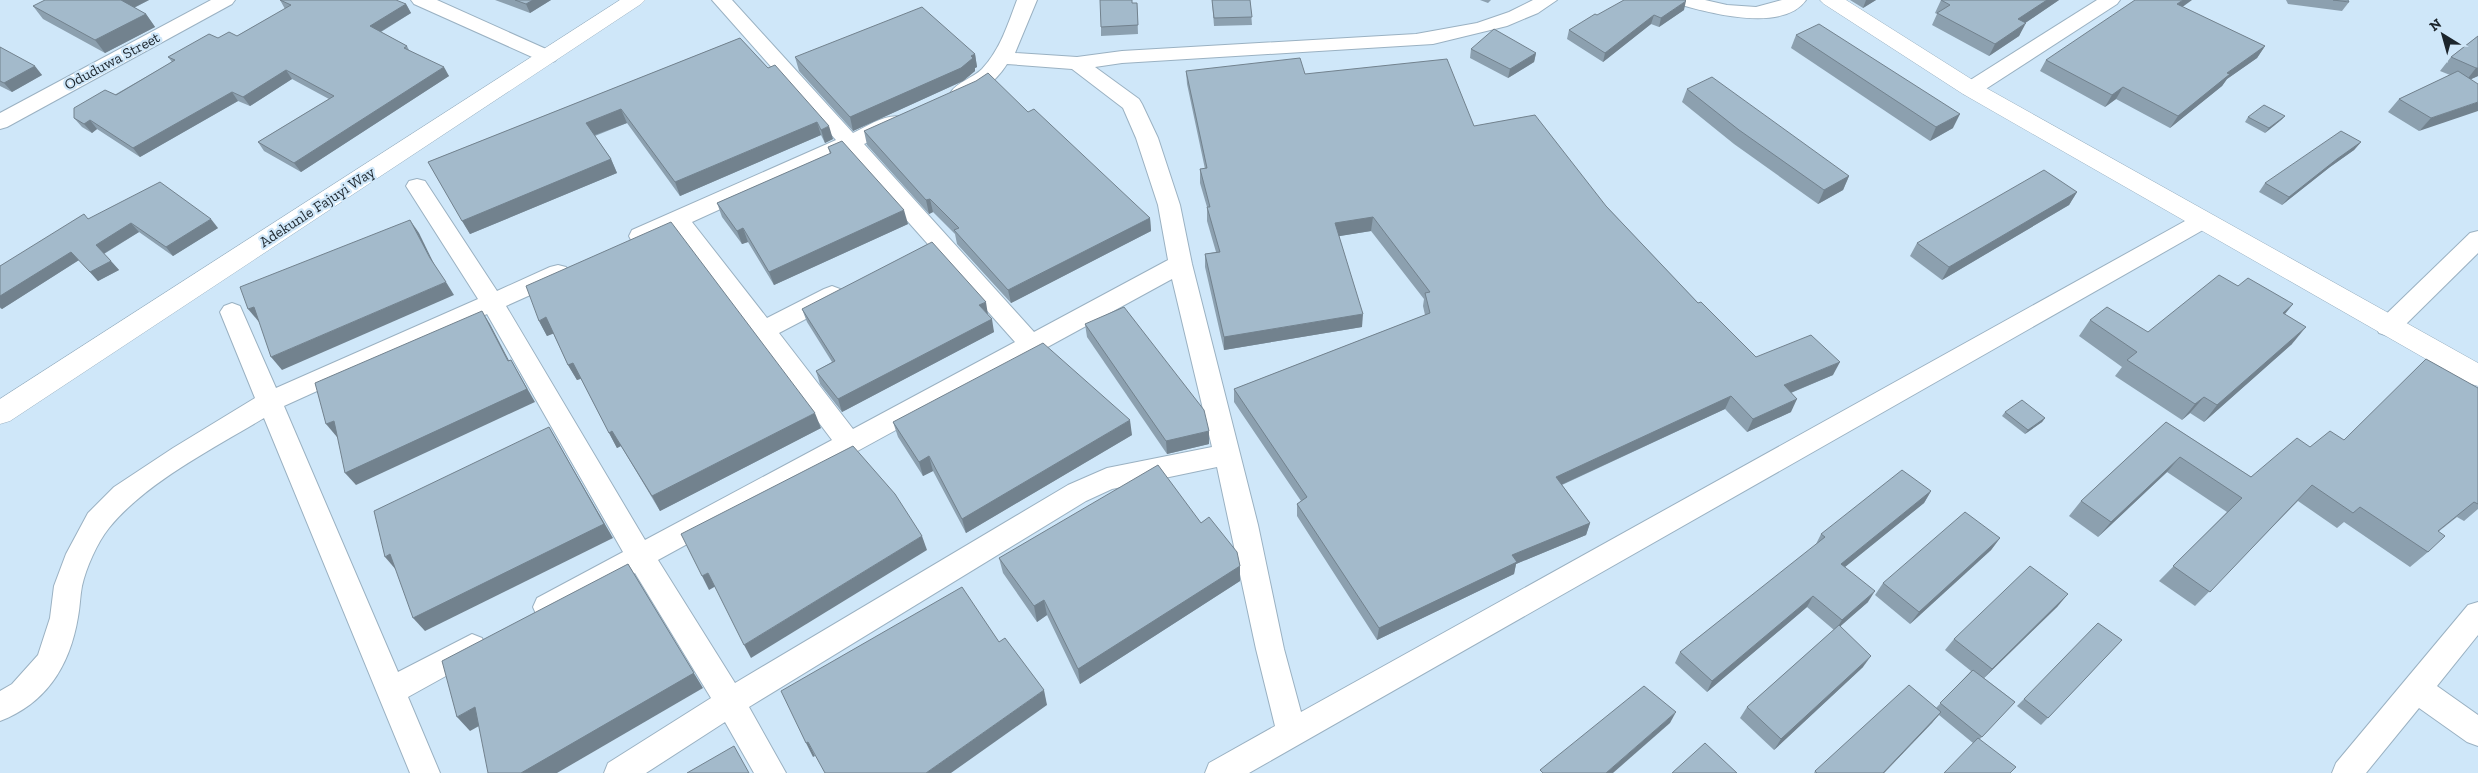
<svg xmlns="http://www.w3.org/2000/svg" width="2478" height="773" viewBox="0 0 2478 773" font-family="'Zilla Slab',serif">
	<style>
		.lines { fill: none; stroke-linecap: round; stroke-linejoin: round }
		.minor-casing { stroke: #9ab1c2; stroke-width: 2 }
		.tertiary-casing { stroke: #9ab1c2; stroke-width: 1 }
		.minor { fill: #fff; fill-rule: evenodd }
		.tertiary { fill: #fff; fill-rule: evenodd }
		.wall { fill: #8ca0af }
		.shaded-wall { fill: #72828e }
		.building { fill: #a3bacb; stroke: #72828e }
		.labels { text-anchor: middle; stroke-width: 4.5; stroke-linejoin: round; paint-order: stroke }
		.street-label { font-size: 15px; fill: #1c252c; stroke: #cfe7f9 }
	</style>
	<rect width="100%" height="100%" fill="#cfe7f9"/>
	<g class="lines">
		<defs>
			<g id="minor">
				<path d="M211,0H235L232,4L7,127L0,129V113Z"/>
				<path d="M411,0H437L555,53L558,57L555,61L548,63L541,61L414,4Z"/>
				<path d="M712,0H732L853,133C868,126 886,113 902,117L905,122L902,127L864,144L1034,332L1168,260L1158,205L1136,138L1123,108L1072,69L1007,64C997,80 974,102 954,97L951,92C957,82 973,78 982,69C1000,50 1008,24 1017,0H1037L1015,53L1077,57L1122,51L1416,34L1477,23L1509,12L1533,0H1557L1538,13L1507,26L1433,44L1122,63L1095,67L1139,99L1142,104L1158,138L1180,205L1192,264L1258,525L1284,649L1301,712L2194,216L2202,213L2210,216L2213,221L2210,226L1249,773H1205L1209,763L1275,726L1256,649L1217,467L1112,489L1086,501L749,707L786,773H754L725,722L646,773H604L608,763L711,698L635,573L557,616L547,619L537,616L533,607L537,598L623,552L487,314L284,406L398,672L472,634L482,638L486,647L482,656L408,697L440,773H410L264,418C214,448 145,483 109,528C97,543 86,568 82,586C80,596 80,607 78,617C70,665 47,703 0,721V691L12,684L38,655L50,618L54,586L66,554L88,513L114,487L173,448L255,398L220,312L224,306L232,303L240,306L276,388L478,299L406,186L409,181L417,179L425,181L497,291L550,267L558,265L566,267L570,273L566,279L506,306L645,540L832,440L674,230L640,244L632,242L629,236L632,230L836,140ZM846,152L1015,342L853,429L779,333L840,301L844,295L840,289L832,286L824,289L767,318L692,222ZM1172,279L1212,447L1107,468L1068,485L735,683L658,560Z"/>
				<path d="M1675,0H1705L1727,5L1756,7L1782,0H1806C1783,33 1709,13 1678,4Z"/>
				<path d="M2097,0H2120L2117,4L1978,94L1971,95L1964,94L1961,89L1964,84Z"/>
				<path d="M2478,231V253L2397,333L2388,336L2379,333L2376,327L2379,321L2470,233Z"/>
				<path d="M2478,602V635L2437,686L2478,715V746L2467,742L2419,708L2366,773H2332L2336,763L2468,605Z"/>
			</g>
			<g id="tertiary">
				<path d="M620,0H645L641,4L10,421L0,424V399Z"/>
				<path d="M1820,0H1846L1979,84L2478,363V386L2468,383L1963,94L1824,4Z"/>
			</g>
		</defs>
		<use href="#minor" class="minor-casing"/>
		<use href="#tertiary" class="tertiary-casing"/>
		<use href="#minor" class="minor"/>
		<use href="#tertiary" class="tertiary"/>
	</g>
	<g class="wall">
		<path d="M149,0L134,8L146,14L155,27L105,53L43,19L33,6Z"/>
		<path d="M280,0L406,4L411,13L381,32L407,46L409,50L449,76L301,172L264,151L258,142L329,99L292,79L250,106L238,101L140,157L97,129L92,133L82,127L74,118L172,62L168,57L237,36L251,28L285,9Z"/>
		<path d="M495,0H551L530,13Z"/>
		<path d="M1212,0H1250L1252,25L1214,26Z"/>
		<path d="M1480,0H1491L1488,3Z"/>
		<path d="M1850,0H1876L1863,8Z"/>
		<path d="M1941,0H2059L2025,23L2019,36L1989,56L1932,25L1937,14L1935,13Z"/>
		<path d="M2286,0H2348L2349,2L2342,11L2288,4Z"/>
		<path d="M1132,3H1137L1138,34L1101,36V27Z"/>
		<path d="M2182,7L2265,46L2257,58L2227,79L2222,86L2170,128L2116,99L2105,107L2040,71L2046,60Z"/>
		<path d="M1684,10L1659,27L1651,24L1603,62L1567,39L1569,30L1597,15Z"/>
		<path d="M1796,35L1953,128L1930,141L1791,48Z"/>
		<path d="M2478,36V76L2471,79L2419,131L2388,112L2399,99L2450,75L2440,71L2451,57Z"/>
		<path d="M740,38L833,139L825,143L821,135L680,196L627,123L595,136L611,159L617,173L470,234L428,162Z"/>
		<path d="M0,47L42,75L12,92L0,86Z"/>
		<path d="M1471,49L1536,53L1534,62L1508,78L1470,58Z"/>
		<path d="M975,54L977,67L975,68V71L963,81L853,131L799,71L795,57Z"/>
		<path d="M1186,71L1305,74L1474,126L1606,206L1698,303L1756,357L1833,375L1791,393V412L1747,432L1725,409L1562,485L1590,523L1586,535L1516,564L1514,574L1377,640L1297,516V504L1301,501L1234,402V389L1425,315L1423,306L1424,299L1371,231L1339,236L1362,327L1224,350L1205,267V254L1216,252L1207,221V207L1200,183V169H1205L1187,84Z"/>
		<path d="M1687,89L1849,176L1843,190L1818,204L1734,144L1682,102Z"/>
		<path d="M1028,112L1150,218L1151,231L1011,303L957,244L955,234L933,212L929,214L867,145L864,131Z"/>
		<path d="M2285,116L2281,120L2265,133L2245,122L2248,117Z"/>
		<path d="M2361,142L2354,150L2330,167L2282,205L2259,192L2265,183Z"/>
		<path d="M828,147L908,224L774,285L748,242L742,244L722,217L717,203L830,154Z"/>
		<path d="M2077,192L2069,205L1942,280L1910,256L1917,243Z"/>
		<path d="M89,219L218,228L173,256L139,232L104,254L119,270L98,281L79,260L2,309L0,308V266Z"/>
		<path d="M2238,286L2293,304L2285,314L2292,344L2204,422L2190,413L2182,420L2115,376L2122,367L2079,336L2090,320L2148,332Z"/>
		<path d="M802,309L988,315L994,332L842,412L820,384L816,371L832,362L807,322Z"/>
		<path d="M539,321L821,428L660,511L621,446L617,448L581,379L577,380L568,365L553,333L547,336Z"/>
		<path d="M1085,324L1209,444L1167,454L1087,337Z"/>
		<path d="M2478,388V509L2464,521L2457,517L2438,532L2428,552L2410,567L2344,522L2337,528L2298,501L2195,606L2159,581L2227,512L2167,472L2098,537L2069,516L2081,501L2166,422L2251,477L2310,447L2344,440Z"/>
		<path d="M2005,412L2045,418L2042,422L2025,434L2002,416Z"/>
		<path d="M893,422L1132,435L966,533L933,471L923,476L898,437Z"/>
		<path d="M1931,491L1924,503L1845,567L1868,602L1840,626L1863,667L1774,750L1740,718L1747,707L1834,630L1807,607L1707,692L1675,663L1680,652L1815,546L1821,534Z"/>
		<path d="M1201,523L1240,566V581L1080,684L1047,615L1037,622L1003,573L999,558Z"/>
		<path d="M2000,538L1991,550L1910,624L1875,595L1883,583Z"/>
		<path d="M2058,606L1984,678L2015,702L1980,739L1973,743L1939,715L1884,773H1814L1815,771L1936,708L1971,671L1945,650L1954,639Z"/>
		<path d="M2122,640L2041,725L2017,706L2024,699Z"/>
	</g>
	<g class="shaded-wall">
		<path d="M119,0H149L127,11Z"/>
		<path d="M533,0H551L530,13L526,4Z"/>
		<path d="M1866,0H1876L1863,8Z"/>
		<path d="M2047,0H2059L2012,32L2018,19Z"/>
		<path d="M2183,0H2192L2170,16L2177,4Z"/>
		<path d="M1686,1L1684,10L1659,27L1661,18Z"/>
		<path d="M406,4L411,13L375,35L370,26Z"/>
		<path d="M146,14L155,27L105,53L95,40Z"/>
		<path d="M1654,15L1651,24L1603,62L1605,53Z"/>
		<path d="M2026,23L2019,36L1989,56L1995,44Z"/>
		<path d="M2265,46L2257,58L2227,79L2222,86L2170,128L2178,116L2227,73Z"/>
		<path d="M1536,53L1534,62L1508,78L1510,69Z"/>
		<path d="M975,54L977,67L975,68V71L963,81L853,131L850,117Z"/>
		<path d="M35,66L42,75L12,92L4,83Z"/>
		<path d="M444,67L449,76L301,172L294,163Z"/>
		<path d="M2476,68H2478V76L2465,82Z"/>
		<path d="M286,70L292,79L250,106L243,97Z"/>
		<path d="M2123,87L2116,99L2105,107L2112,95Z"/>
		<path d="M232,92L238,101L140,157L133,148Z"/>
		<path d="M2478,102V111L2419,131L2431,118Z"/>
		<path d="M621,109L627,123L592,136L586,123Z"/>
		<path d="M1960,114L1953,128L1930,141L1936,127Z"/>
		<path d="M2285,116L2281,120L2265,133L2269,128Z"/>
		<path d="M90,120L97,129L92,133L84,124Z"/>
		<path d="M817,122L821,135L680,196L675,182Z"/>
		<path d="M829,126L833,139L825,143L821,130Z"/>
		<path d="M2361,142L2354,150L2330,167L2282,205L2289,197L2337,159Z"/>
		<path d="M611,159L617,173L470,234L462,221Z"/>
		<path d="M1849,176L1843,190L1818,204L1824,190Z"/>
		<path d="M2077,192L2069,205L1942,280L1949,267Z"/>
		<path d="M930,199L933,212L929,214L926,200Z"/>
		<path d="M904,210L908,224L774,285L769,272Z"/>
		<path d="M1373,217L1371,231L1334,237L1335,223Z"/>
		<path d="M1150,218L1151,231L1011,303L1008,290Z"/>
		<path d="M211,219L218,228L173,256L166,247Z"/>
		<path d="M410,220L419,233L438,272L430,258Z"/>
		<path d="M131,223L139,232L103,254L96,245Z"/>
		<path d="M743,228L748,242L742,244L737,231Z"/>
		<path d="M71,252L79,260L2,309L0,307V296Z"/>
		<path d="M111,261L119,270L98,281L90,272Z"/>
		<path d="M446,282L454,295L282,370L271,357Z"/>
		<path d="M986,302L988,315L979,305Z"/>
		<path d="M2293,304L2279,321L2283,313Z"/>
		<path d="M254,307L265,320L259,322L248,309Z"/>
		<path d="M482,311L490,324L516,374L508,361Z"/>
		<path d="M1363,314L1362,327L1224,350V337Z"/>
		<path d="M546,317L555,333L547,336L539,321Z"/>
		<path d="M992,319L994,332L842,412L838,399Z"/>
		<path d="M2306,327L2292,344L2204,422L2217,405Z"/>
		<path d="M511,360L535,402L356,485L345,473Z"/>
		<path d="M1840,362L1833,375L1778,398L1784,385Z"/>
		<path d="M573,363L582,378L577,380L568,365Z"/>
		<path d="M1731,396L1725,409L1552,489L1556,477Z"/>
		<path d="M2204,397L2190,413L2182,420L2195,404Z"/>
		<path d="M1797,399L1791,412L1747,432L1753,419Z"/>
		<path d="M815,413L821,428L660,511L652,496Z"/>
		<path d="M2045,418L2042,422L2025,434L2028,430Z"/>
		<path d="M1130,420L1132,435L966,533L962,519Z"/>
		<path d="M334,421L344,434L337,437L326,424Z"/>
		<path d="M549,427L613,538L425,631L413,618Z"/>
		<path d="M612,431L621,446L617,448L609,433Z"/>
		<path d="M1209,431V444L1167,454L1166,441Z"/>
		<path d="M929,456L933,471L923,476L919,462Z"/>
		<path d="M2180,457L2167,472L2098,537L2111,522Z"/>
		<path d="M1931,491L1924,503L1835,575L1841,564Z"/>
		<path d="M1590,523L1586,535L1516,564L1514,574L1377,640L1379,628L1512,555Z"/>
		<path d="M922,536L927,550L751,658L744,645Z"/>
		<path d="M2000,538L1991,550L1910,624L1919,612Z"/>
		<path d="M390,554L397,571L385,557Z"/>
		<path d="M628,564L703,688L557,773H521Z"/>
		<path d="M1240,566V581L1080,684L1078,669Z"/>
		<path d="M708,573L716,586L709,590L702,576Z"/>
		<path d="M1875,591L1868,602L1835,631L1842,620Z"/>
		<path d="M2068,594L2058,606L1982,680L1992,669Z"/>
		<path d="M1813,596L1807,607L1707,692L1712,681Z"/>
		<path d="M1044,600L1047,615L1037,622L1034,606Z"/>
		<path d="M1871,656L1863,667L1774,750L1781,739Z"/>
		<path d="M1044,690L1047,705L951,773H926Z"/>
		<path d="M475,707L488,721L470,731L457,717Z"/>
		<path d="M1676,712L1670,723L1613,773H1606Z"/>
		<path d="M1941,712L1932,723L1884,773H1883Z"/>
		<path d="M808,742L815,756L813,757L806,743Z"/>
	</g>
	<g class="building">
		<path d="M45,0H121L146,14L95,40L33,6Z"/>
		<path d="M280,0H396L406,4L370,26L407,46L404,48L444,67L294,163L258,142L334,96L286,70L243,97L232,92L133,148L90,120L84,124L74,118V108L105,90L116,95L175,60L168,57L209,34L218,38L229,32L237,36L291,5Z"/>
		<path d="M515,0H533L526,4Z"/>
		<path d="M1100,0H1132V3H1137L1138,25L1101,27Z"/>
		<path d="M1212,0H1250L1252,17L1214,18Z"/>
		<path d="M1624,0H1685L1686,1L1661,18L1654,15L1605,53L1569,30L1595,14L1597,15Z"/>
		<path d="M1941,0H2047L2018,19L2026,23L1995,44L1937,13L1950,5Z"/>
		<path d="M2135,0H2183L2177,4L2265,46L2227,73L2230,74L2178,116L2123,87L2112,95L2046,60Z"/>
		<path d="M2333,0H2348L2349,2Z"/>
		<path d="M922,7L975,54L971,56L973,58L961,68L850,117L795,57Z"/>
		<path d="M1819,24L1960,114L1936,127L1796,35Z"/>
		<path d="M1494,29L1536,53L1510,69L1471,49Z"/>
		<path d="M2478,36V68H2476L2451,57Z"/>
		<path d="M740,38L768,68L775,65L829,126L821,130L817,122L675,182L621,109L586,123L611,159L462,221L428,162Z"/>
		<path d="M0,47L35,66L4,83L0,81Z"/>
		<path d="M1300,58L1305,74L1447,59L1474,126L1535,115L1606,206L1698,303L1701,302L1756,357L1811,335L1840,362L1784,385L1797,399L1753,419L1731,396L1556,477L1590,523L1512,555L1517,562L1379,628L1297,504L1307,497L1234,389L1430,313L1425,293L1430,292L1373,217L1335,223L1363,314L1224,337L1205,254L1220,252L1207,207H1210L1200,169L1207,168L1186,71Z"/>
		<path d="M2458,71L2478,84V102L2431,118L2399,99Z"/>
		<path d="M988,73L1028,112L1034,109L1150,218L1008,290L954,230L959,228L930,199L926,200L864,131L976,81Z"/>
		<path d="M1712,77L1849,176L1824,190L1739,130L1687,89Z"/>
		<path d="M2264,105L2285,116L2269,128L2248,117Z"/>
		<path d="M2341,131L2361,142L2337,159L2289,197L2265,183Z"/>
		<path d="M842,141L904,210L769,272L743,228L737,231L717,203L831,153L828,147Z"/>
		<path d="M2044,170L2077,192L1949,267L1917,243Z"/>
		<path d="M160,182L211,219L166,247L131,223L96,245L111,261L90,272L71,252L0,296V266L84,214L88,219Z"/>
		<path d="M410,220L430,258L446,282L271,357L254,307L248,309L240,287Z"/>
		<path d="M671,222L815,413L652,496L612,431L609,433L573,363L568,365L546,317L539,321L526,286Z"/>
		<path d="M932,242L986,302L979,305L992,319L838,399L816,371L835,361L802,309Z"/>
		<path d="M2219,275L2238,286L2248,278L2293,304L2283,313L2306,327L2217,405L2204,397L2195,404L2127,360L2137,352L2090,320L2107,307L2148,332Z"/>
		<path d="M1124,307L1204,410L1209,431L1166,441L1085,324Z"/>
		<path d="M482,311L508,361L511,360L527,389L345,473L334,421L326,424L315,383Z"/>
		<path d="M1043,343L1130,420L962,519L929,456L919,462L893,422Z"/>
		<path d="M2426,359L2478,388V504L2474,502L2438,531L2445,536L2428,552L2360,507L2353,513L2312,485L2210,592L2173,566L2242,498L2180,457L2111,522L2081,501L2166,422L2251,477L2297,438L2310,447L2330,431L2344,440Z"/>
		<path d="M2022,400L2045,418L2028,430L2005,412Z"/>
		<path d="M549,427L604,524L413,618L390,554L385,557L374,511Z"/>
		<path d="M853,446L895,494L922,536L744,645L708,573L702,576L681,534Z"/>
		<path d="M1158,465L1201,523L1209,517L1237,552L1240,566L1078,669L1044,600L1034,606L999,558Z"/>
		<path d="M1902,470L1931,491L1841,564L1875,591L1842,620L1813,596L1712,681L1680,652L1825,537L1821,534Z"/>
		<path d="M1965,512L2000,538L1919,612L1883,583Z"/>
		<path d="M628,564L694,673L521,773H488L475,707L457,717L442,661Z"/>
		<path d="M2030,566L2068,594L1992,669L1954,639Z"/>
		<path d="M962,587L999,642L1005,638L1044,690L926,773H825L808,742L806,743L781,691Z"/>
		<path d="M2098,623L2122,640L2048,718L2024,699Z"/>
		<path d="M1839,625L1871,656L1781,739L1747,707Z"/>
		<path d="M1973,670L2015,702L1982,737L1940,703Z"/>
		<path d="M1909,685L1941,712L1883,773H1817L1815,771Z"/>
		<path d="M1644,686L1676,712L1606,773H1543L1540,770Z"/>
		<path d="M1978,738L2016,767L2010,773H1944Z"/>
		<path d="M1705,743L1737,773H1672Z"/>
		<path d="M734,746L749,773H687Z"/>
	</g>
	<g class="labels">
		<g class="street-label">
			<text transform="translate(112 61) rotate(-28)" y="5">Oduduwa Street</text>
			<text transform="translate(317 207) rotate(-33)" y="5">Adekunle Fajuyi Way</text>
		</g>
	</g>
	<g transform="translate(2443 35) rotate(323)" stroke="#cfe7f9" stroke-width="4" paint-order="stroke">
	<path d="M0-4L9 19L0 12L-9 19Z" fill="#1c252c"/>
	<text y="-8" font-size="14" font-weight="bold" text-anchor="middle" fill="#1c252c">N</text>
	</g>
</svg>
